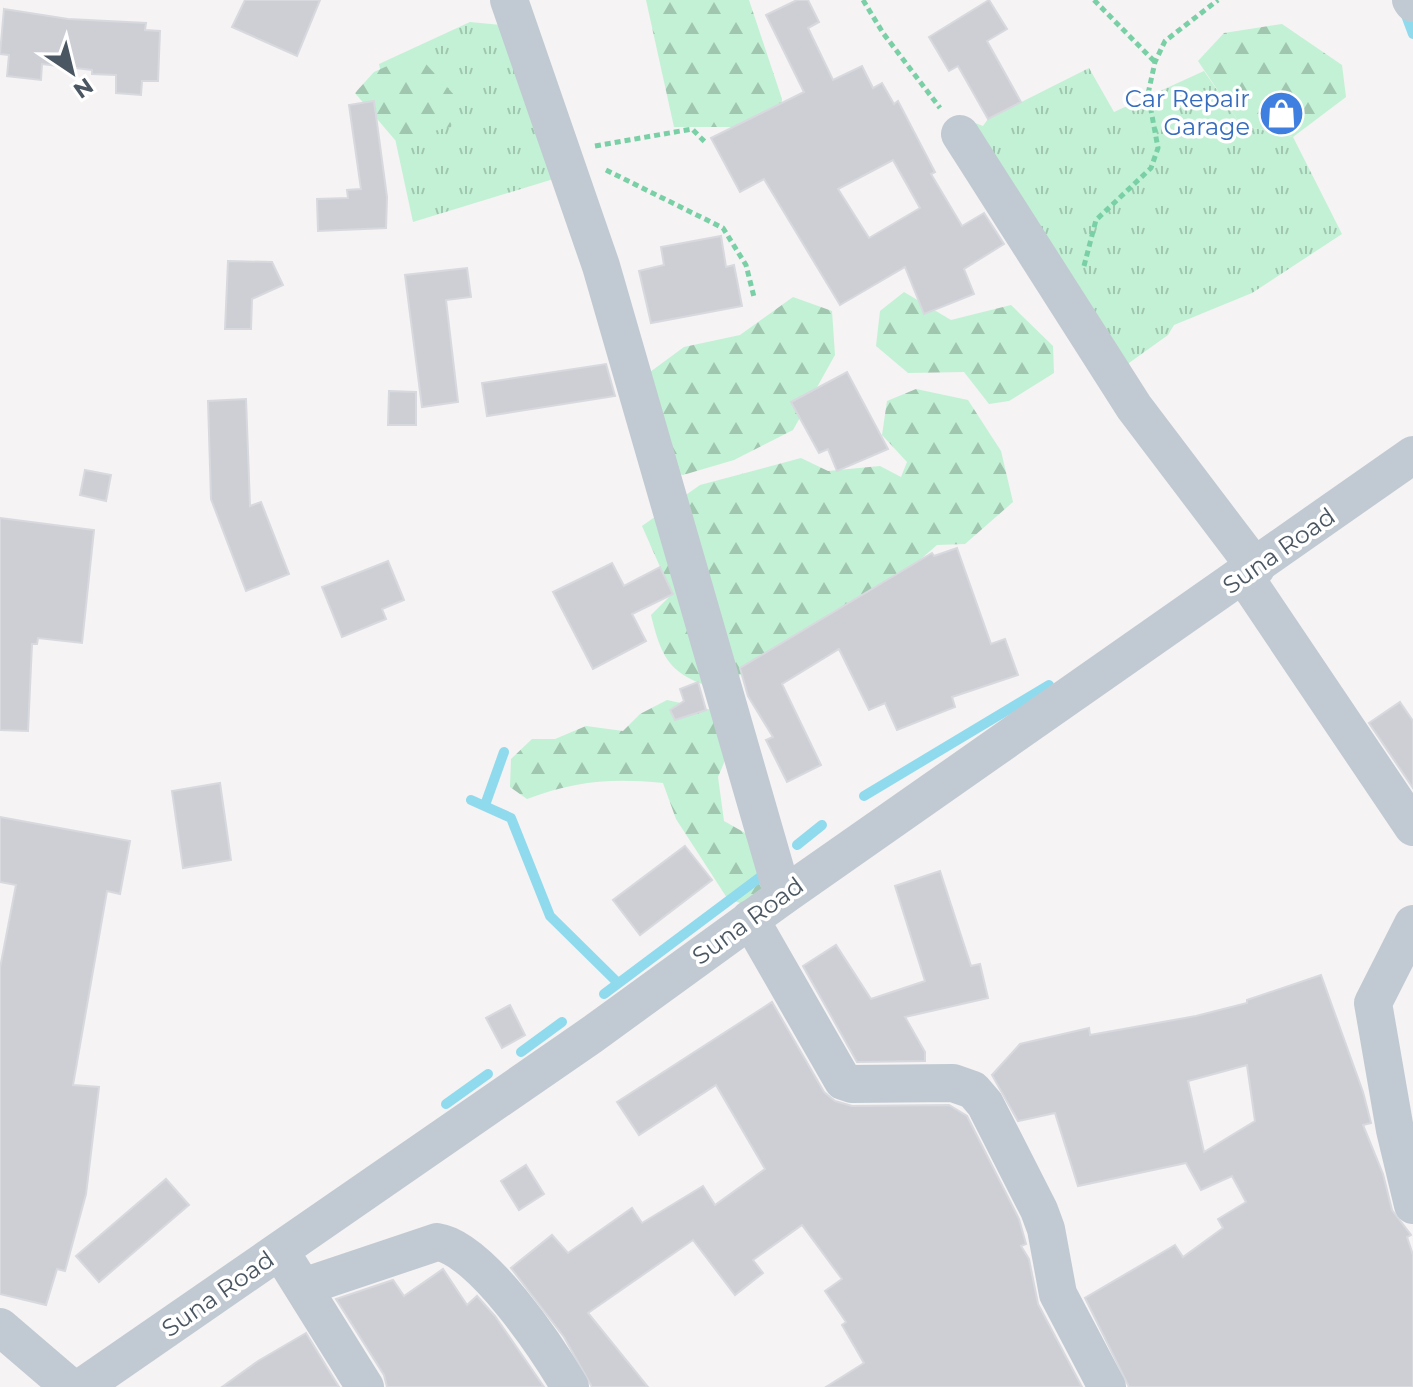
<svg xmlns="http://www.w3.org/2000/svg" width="1413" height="1387" viewBox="0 0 1413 1387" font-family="Montserrat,sans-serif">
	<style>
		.grass { fill: url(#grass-tufts) }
		.forest { fill: url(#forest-firs) }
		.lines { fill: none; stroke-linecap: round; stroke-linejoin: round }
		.stream { stroke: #90daee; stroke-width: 10 }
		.building { fill: #cdcfd5; stroke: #d7d9de; stroke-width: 2; fill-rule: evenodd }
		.path { stroke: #7ad0a6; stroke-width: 5; stroke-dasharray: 6 4; stroke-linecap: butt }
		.minor { stroke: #c1cad2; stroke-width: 38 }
		.labels { text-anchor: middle; stroke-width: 7; stroke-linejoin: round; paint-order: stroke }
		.shop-label { font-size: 24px; fill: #366cbe; stroke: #fff; text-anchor: end }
		.street-label { font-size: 24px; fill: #4a5661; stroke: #fff }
	</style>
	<defs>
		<pattern id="grass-tufts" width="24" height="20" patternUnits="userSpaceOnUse" patternTransform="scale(2)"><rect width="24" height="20" fill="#c3f1d5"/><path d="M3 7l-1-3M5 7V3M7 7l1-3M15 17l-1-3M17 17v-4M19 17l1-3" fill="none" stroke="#a0c6b0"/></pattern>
		<pattern id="forest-firs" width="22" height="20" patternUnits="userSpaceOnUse" patternTransform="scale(2)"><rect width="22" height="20" fill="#c3f1d5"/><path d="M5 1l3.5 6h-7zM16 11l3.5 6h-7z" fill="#a0c6b0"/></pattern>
	</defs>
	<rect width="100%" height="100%" fill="#f5f3f3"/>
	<g class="grass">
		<path d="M470,22L501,25L560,177L413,222L379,64Z"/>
		<path d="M1089,68L1114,112L1204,71L1241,125L1293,137L1342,234L1252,293L1174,325L1168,335L1129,363L1130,380L970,121L983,126L988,119Z"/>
	</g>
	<g class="forest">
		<path d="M646,0H749L782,99L781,127H674Z"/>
		<path d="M1282,24L1342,65L1346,97L1293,137L1241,125L1198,61L1224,33Z"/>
		<path d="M416,53L456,97L451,127L395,140L355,93L374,72Z"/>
		<path d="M904,292L951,320L1011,305L1053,346L1054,373L1009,401L989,404L964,372L908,373L876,346L880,311Z"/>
		<path d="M793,297L832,311L835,355L793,430L734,460L683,475L648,468L650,372L684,347L740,335Z"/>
		<path d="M916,389L968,400L1001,451L1013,502L965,544L937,545L891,585L717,689C671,675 662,661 651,615L672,594L642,526L700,485L801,458L828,471L880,466L901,477L907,462L882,435L887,401Z"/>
		<path d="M667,700L726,713L734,739L718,777L724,821L761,842L773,879L745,905L727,898L676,819L663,783C610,778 576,781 527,799L510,787L511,759L532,739H555L586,726L623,731L640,714Z"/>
	</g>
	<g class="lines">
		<g class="stream">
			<path d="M1404,10L1413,34"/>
			<path d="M864,796L1049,685"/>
			<path d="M471,800L511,818L550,916L618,983"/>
			<path d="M485,805L504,752"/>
			<path d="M797,845L822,825"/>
			<path d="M604,994L763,875"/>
			<path d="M521,1052L562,1022"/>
			<path d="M446,1104L488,1074"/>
		</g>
	</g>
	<g class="building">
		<path d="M245,0H320L297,56L232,27Z"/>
		<path d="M797,0H808L819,22L808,28L833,80L862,66L873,88L882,83L894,104L898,101L935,172L931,174L962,226L984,213L1004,244L964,269L974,294L924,314L905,267L840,305L764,179L740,192L711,138L804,92L766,15ZM893,160L920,208L869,238L838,189Z"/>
		<path d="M989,0L1007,29L987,41L1021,102L988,119L958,66L949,71L929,37Z"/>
		<path d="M4,9L68,19L146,23L145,30L160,31L158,81H142L141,95L116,93V75L92,74V70L42,64L41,80L7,76L9,55L0,54Z"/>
		<path d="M374,101L387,197L386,228L318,231L317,199L348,198L347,190L361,189L349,105Z"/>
		<path d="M721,236L726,267L734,265L742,306L651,323L639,271L664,265L661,247Z"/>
		<path d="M228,261L272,262L283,285L252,299L251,329H225Z"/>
		<path d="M467,268L471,297L446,300L458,402L422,407L405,275Z"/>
		<path d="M606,364L615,396L487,416L482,383Z"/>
		<path d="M847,372L888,449L837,471L828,449L819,453L791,402Z"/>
		<path d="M389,391L416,392V425H388Z"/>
		<path d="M246,399L250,506L261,502L289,574L246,591L211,499L208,401Z"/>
		<path d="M85,470L111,475L106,501L80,495Z"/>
		<path d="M0,518L94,530L82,643L38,638L37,644H32L28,731L0,730Z"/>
		<path d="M957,548L991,644L1005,639L1018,675L952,697L955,707L897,730L885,703L869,710L839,649L782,684L821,765L787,782L766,740L773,737L748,696L740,668L932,553L934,556Z"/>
		<path d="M388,561L404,600L382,609L386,619L342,637L322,587Z"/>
		<path d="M612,563L624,586L660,567L673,594L632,614L646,641L593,669L553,592Z"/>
		<path d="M698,682L706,710L675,720L670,710L684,701L680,689Z"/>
		<path d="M1400,702L1413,721V788L1369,723Z"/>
		<path d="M220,783L231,860L183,868L172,791Z"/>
		<path d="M0,817L130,841L120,894L107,891L73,1085L99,1087L86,1194L65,1271L57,1269L46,1305L0,1294V968L16,885L0,882Z"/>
		<path d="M685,846L712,880L640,935L613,900Z"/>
		<path d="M940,871L971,966L980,964L988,998L905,1017L925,1052V1061L857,1062L803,966L836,945L871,999L925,981L895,886Z"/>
		<path d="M1321,975L1363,1092L1371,1123L1363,1125L1383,1174L1392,1210L1411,1235L1407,1237L1413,1255V1387H1129L1085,1298L1175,1245L1183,1257L1223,1228L1218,1219L1246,1202L1232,1176L1201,1190L1186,1163L1078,1186L1055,1113L1018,1121L992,1075L1020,1044L1089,1028L1090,1035L1196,1016L1247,1003V1000ZM1247,1065L1255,1121L1204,1152L1188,1081Z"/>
		<path d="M772,1002L824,1092L835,1101L852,1106L949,1105L967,1116L1019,1219L1026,1244L1021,1246L1029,1259L1038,1304L1082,1387H826L864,1363L842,1325L846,1322L825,1291L842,1279L802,1225L753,1260L763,1273L735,1295L693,1240L588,1313L648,1387H592L564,1337L511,1268L552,1235L568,1253L632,1208L642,1223L703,1186L715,1205L765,1169L716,1085L639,1135L617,1102Z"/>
		<path d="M510,1005L525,1035L502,1048L486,1018Z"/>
		<path d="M526,1165L544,1194L519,1210L501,1181Z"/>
		<path d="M166,1179L189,1205L99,1282L76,1256Z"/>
		<path d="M443,1269L467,1305L477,1296L495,1316L544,1387H387L384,1375L336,1299L393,1280L404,1296Z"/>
		<path d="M306,1333L339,1387H222L258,1361Z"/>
	</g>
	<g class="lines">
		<g class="path">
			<path d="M863,0L883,33L940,108"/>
			<path d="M1094,0L1155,62"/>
			<path d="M595,146L692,129L707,144"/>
			<path d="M606,170L723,228L746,265L754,297"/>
			<path d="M1084,266L1096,220L1151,168L1158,148L1148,94L1155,62L1165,41L1218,0"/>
		</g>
		<g class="minor">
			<path d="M509,0L601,266L783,896"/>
			<path d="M1411,0L1413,3"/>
			<path d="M960,134L1134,407L1256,568"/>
			<path d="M1244,576L1413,827"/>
			<path d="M750,919L843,1081L852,1084L953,1083L973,1090L985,1104L1039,1210L1046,1229L1058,1294L1107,1387"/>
			<path d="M1413,924L1373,1003L1395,1130L1413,1205"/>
			<path d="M290,1267L365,1387"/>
			<path d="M303,1287L437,1242C481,1248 548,1349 570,1387"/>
			<path d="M0,1327L70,1387"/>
			<path d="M82,1387L590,1036L783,896L1413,455"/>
		</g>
	</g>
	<defs>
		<symbol id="shop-disc" viewBox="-11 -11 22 22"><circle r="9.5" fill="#3f7fe0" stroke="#fff"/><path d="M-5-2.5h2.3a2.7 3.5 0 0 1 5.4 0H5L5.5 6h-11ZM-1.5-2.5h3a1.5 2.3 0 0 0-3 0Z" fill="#fff"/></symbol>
	</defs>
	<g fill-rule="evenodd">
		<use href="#shop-disc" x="1256" y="88" width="51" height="51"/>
	</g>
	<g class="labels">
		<g class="shop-label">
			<text x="1250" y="107">Car Repair<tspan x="1250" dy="28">Garage</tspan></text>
		</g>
		<g class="street-label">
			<text transform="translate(1279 551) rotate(-35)" y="8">Suna Road</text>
			<text transform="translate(748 921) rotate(-36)" y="8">Suna Road</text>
			<text transform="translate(218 1294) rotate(-35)" y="8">Suna Road</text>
		</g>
	</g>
	<g transform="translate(72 72) rotate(145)" stroke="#ffffff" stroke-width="6" paint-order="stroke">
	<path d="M0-6L14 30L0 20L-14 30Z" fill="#4a5661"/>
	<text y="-12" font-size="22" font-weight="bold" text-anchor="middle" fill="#4a5661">N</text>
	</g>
</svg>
